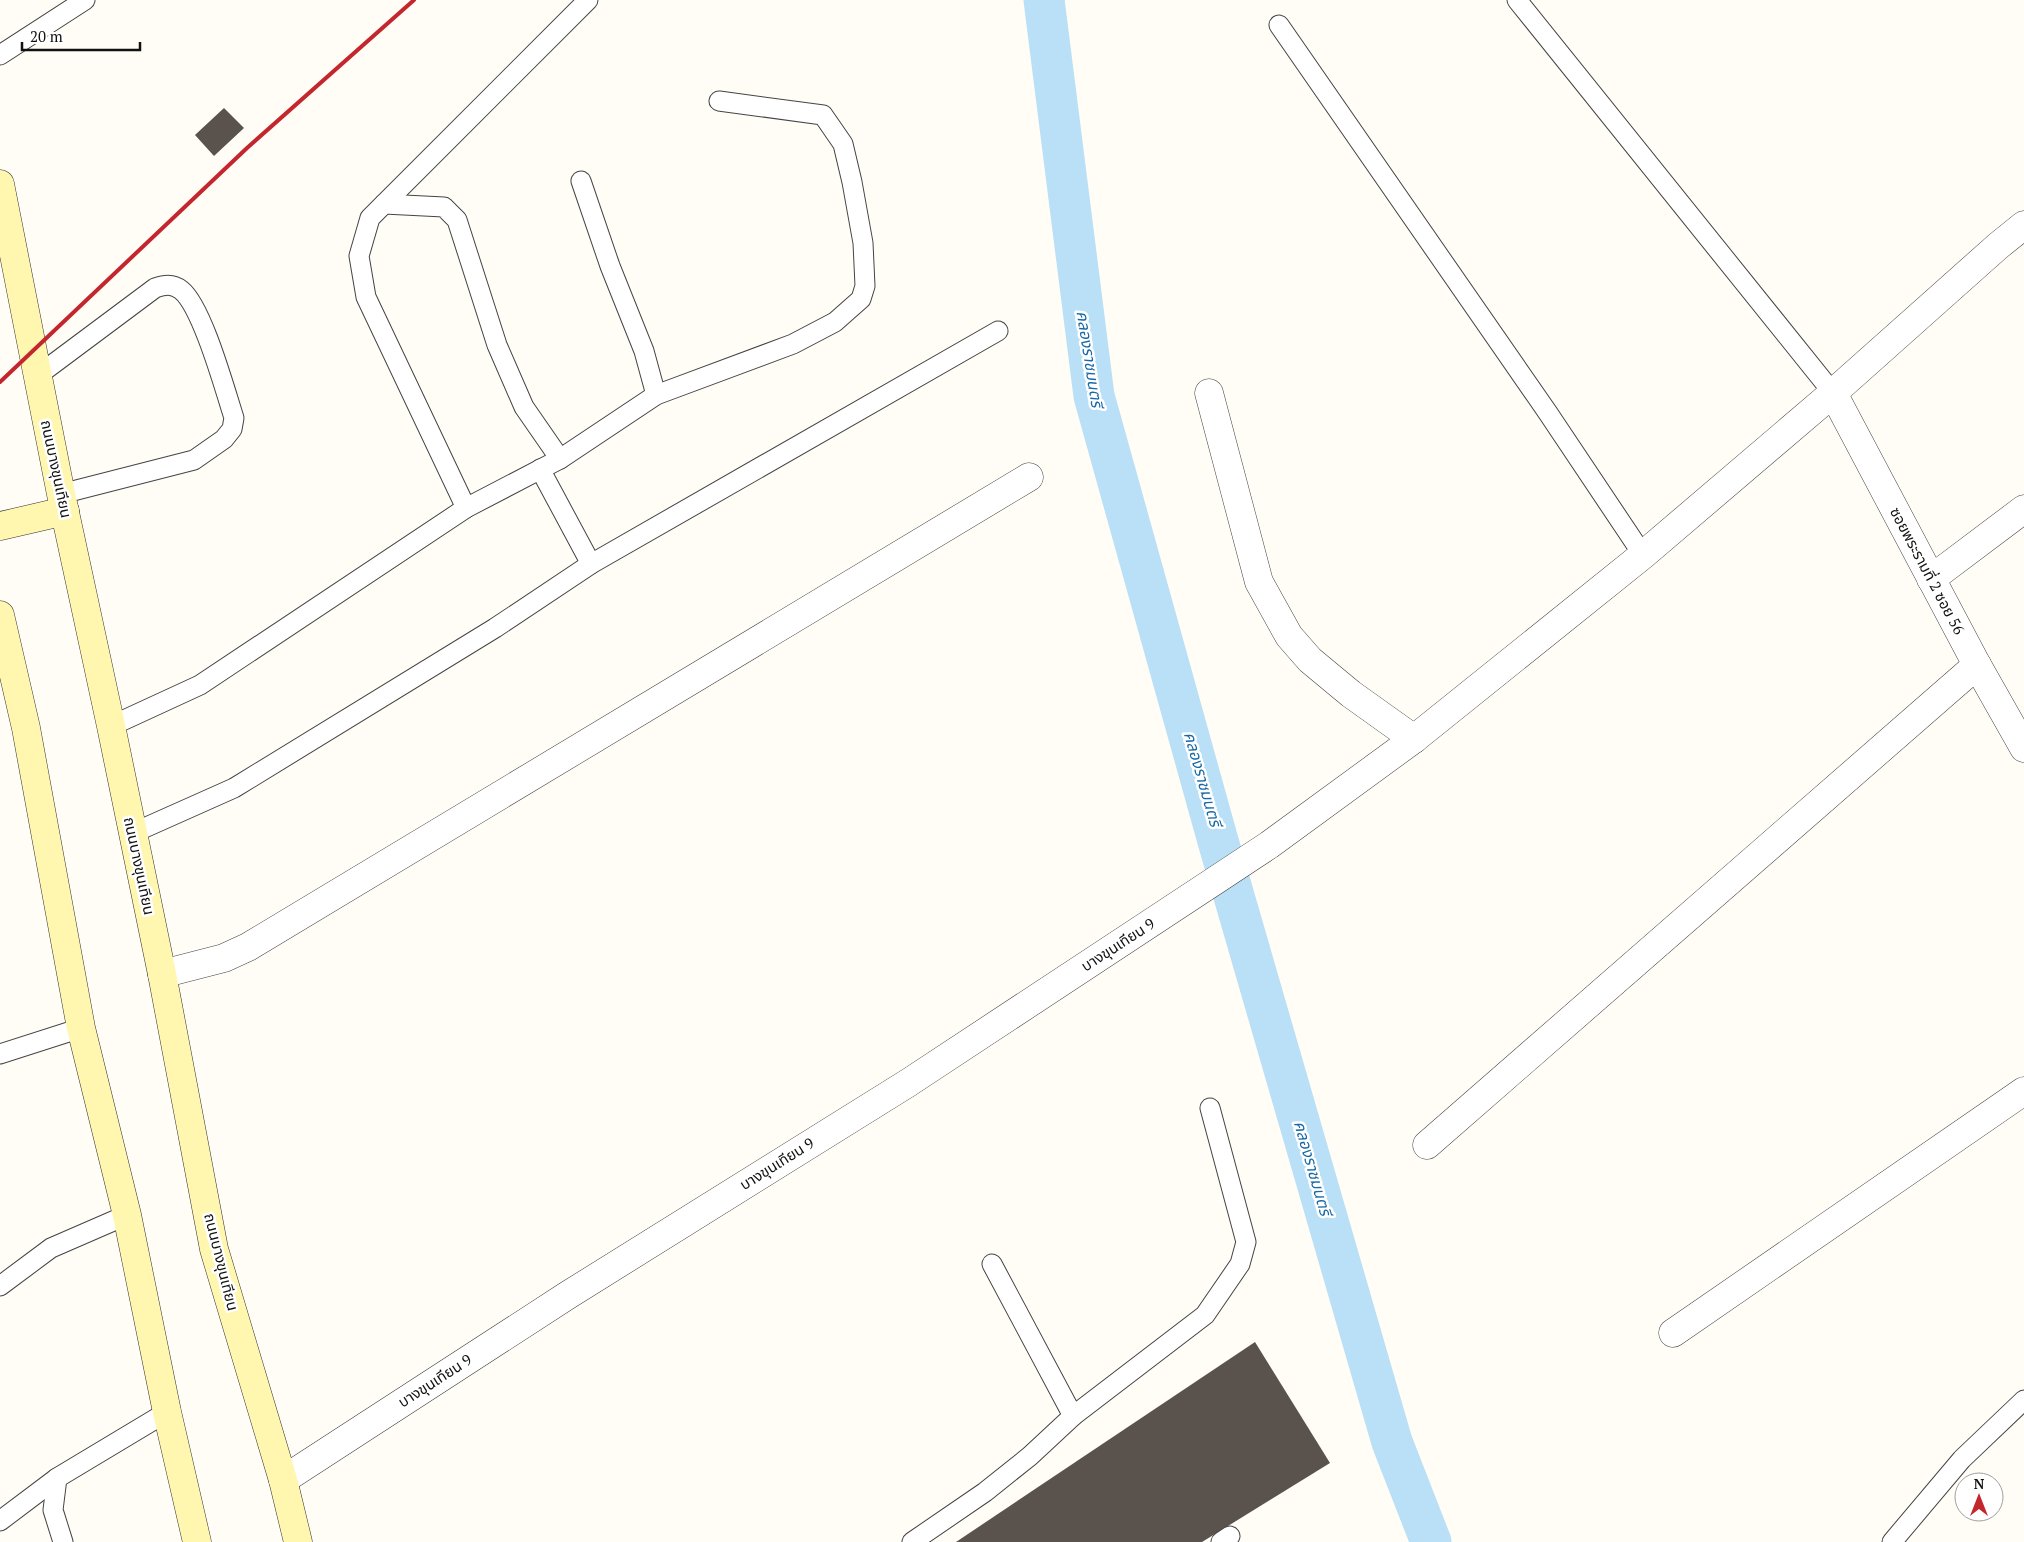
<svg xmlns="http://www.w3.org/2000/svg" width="2024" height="1542" viewBox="0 0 2024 1542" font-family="'PT Serif','Noto Sans Thai',serif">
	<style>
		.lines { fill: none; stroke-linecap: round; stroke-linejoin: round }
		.canal { stroke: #b9e0f7; stroke-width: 41 }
		.building { fill: #5a524d }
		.service-casing { stroke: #444; stroke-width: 21 }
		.minor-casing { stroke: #444; stroke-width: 29 }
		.secondary-casing { stroke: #333; stroke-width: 29 }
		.service { stroke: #fff; stroke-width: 19 }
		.minor { stroke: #fff; stroke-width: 28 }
		.secondary { stroke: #fff6b0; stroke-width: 28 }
		.rail { stroke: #c4262e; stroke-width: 4 }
		.labels { text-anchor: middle; stroke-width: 5; stroke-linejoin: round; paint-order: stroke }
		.street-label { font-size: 15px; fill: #111; stroke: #fff }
		.water-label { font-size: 16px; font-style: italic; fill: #1768a6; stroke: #fff }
	</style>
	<rect width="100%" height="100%" fill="#fffdf5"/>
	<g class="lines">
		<path class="canal" d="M1044,0L1094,396L1218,841L1392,1442L1431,1542"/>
	</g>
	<g class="building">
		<path d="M224,108L244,128L214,156L195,135Z"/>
		<path d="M1255,1342L1330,1463L1202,1542H956Z"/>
	</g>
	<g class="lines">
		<defs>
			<g id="service">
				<path d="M1517,0L1833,393"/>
				<path d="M1279,25L1548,413L1643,555"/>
				<path d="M0,55L85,0"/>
				<path d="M581,181L610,266L644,351L656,395"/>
				<path d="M384,204L444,207L457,220L497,345L524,407L560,459"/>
				<path d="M37,376L155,288C164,285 172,283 181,290C202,306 225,390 234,418L232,429L224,439L194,460L61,494"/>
				<path d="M540,469L591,564"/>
				<path d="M466,508L366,297L359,256L370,218L588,0"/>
				<path d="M111,726L200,685L466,508L560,459L656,395L793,344L835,322L861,299L865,286L863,243L852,182L843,144L823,115L719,101"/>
				<path d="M133,833L234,788L495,628L591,564L998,331"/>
				<path d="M0,1054L81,1028"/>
				<path d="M0,1286L51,1248L127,1215"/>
				<path d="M1073,1416L1205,1315L1240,1264L1246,1242L1210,1108"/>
				<path d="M0,1521L57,1478"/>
				<path d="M63,1542L53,1510L57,1478L167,1412"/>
				<path d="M912,1542L985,1492L1030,1456L1073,1416L992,1264"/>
				<path d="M1221,1542L1230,1536"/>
				<path d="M1892,1542L1962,1459L2024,1400"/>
			</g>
			<g id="minor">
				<path d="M1209,393L1259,582L1289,636L1310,660L1351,694L1414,739"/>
				<path d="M1833,393L1977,665L2024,748"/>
				<path d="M1931,579L2024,509"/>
				<path d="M162,974L224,958L248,947L1029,477"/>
				<path d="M1427,1145L1977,665"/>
				<path d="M1673,1333L2024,1091"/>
				<path d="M283,1480L568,1295L908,1083L1269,845L1414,739L1643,555L1833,393L1998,246L2024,225"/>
			</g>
			<g id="secondary">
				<path d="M0,184L61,494L111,726L162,974L214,1249L283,1480L298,1542"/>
				<path d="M0,526L65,511"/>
				<path d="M0,615L26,728L81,1028L127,1215L167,1412L197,1542"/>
			</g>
		</defs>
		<use href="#service" class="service-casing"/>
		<use href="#minor" class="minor-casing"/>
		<use href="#secondary" class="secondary-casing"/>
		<use href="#service" class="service"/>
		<use href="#minor" class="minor"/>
		<use href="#secondary" class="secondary"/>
		<path class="rail" d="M0,382L247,148L414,0"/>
	</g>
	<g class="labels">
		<g class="street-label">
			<text transform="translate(56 469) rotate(78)" y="5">ถนนบางขุนเทียน</text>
			<text transform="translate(1927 571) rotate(62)" y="5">ซอยพระรามที่ 2 ซอย 56</text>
			<text transform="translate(139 866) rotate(78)" y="5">ถนนบางขุนเทียน</text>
			<text transform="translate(1118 945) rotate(-33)" y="5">บางขุนเทียน 9</text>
			<text transform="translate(777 1164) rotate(-32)" y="5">บางขุนเทียน 9</text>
			<text transform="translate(221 1262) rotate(76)" y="5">ถนนบางขุนเทียน</text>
			<text transform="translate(435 1381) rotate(-33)" y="5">บางขุนเทียน 9</text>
		</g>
		<g class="water-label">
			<text transform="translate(1090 359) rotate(81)" y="6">คลองราชมนตรี</text>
			<text transform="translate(1203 779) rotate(74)" y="6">คลองราชมนตรี</text>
			<text transform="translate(1313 1168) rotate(74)" y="6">คลองราชมนตรี</text>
		</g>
	</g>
	<g transform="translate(1979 1497)"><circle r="24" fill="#ffffff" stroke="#a0a0a0"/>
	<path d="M0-4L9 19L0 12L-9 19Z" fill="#c4262e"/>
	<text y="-8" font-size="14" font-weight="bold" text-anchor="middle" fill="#111111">N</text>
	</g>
	<path d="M22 42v8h118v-8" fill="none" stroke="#111111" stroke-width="2.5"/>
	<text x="30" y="42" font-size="15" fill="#111111" stroke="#ffffff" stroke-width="4" paint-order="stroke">20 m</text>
</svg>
